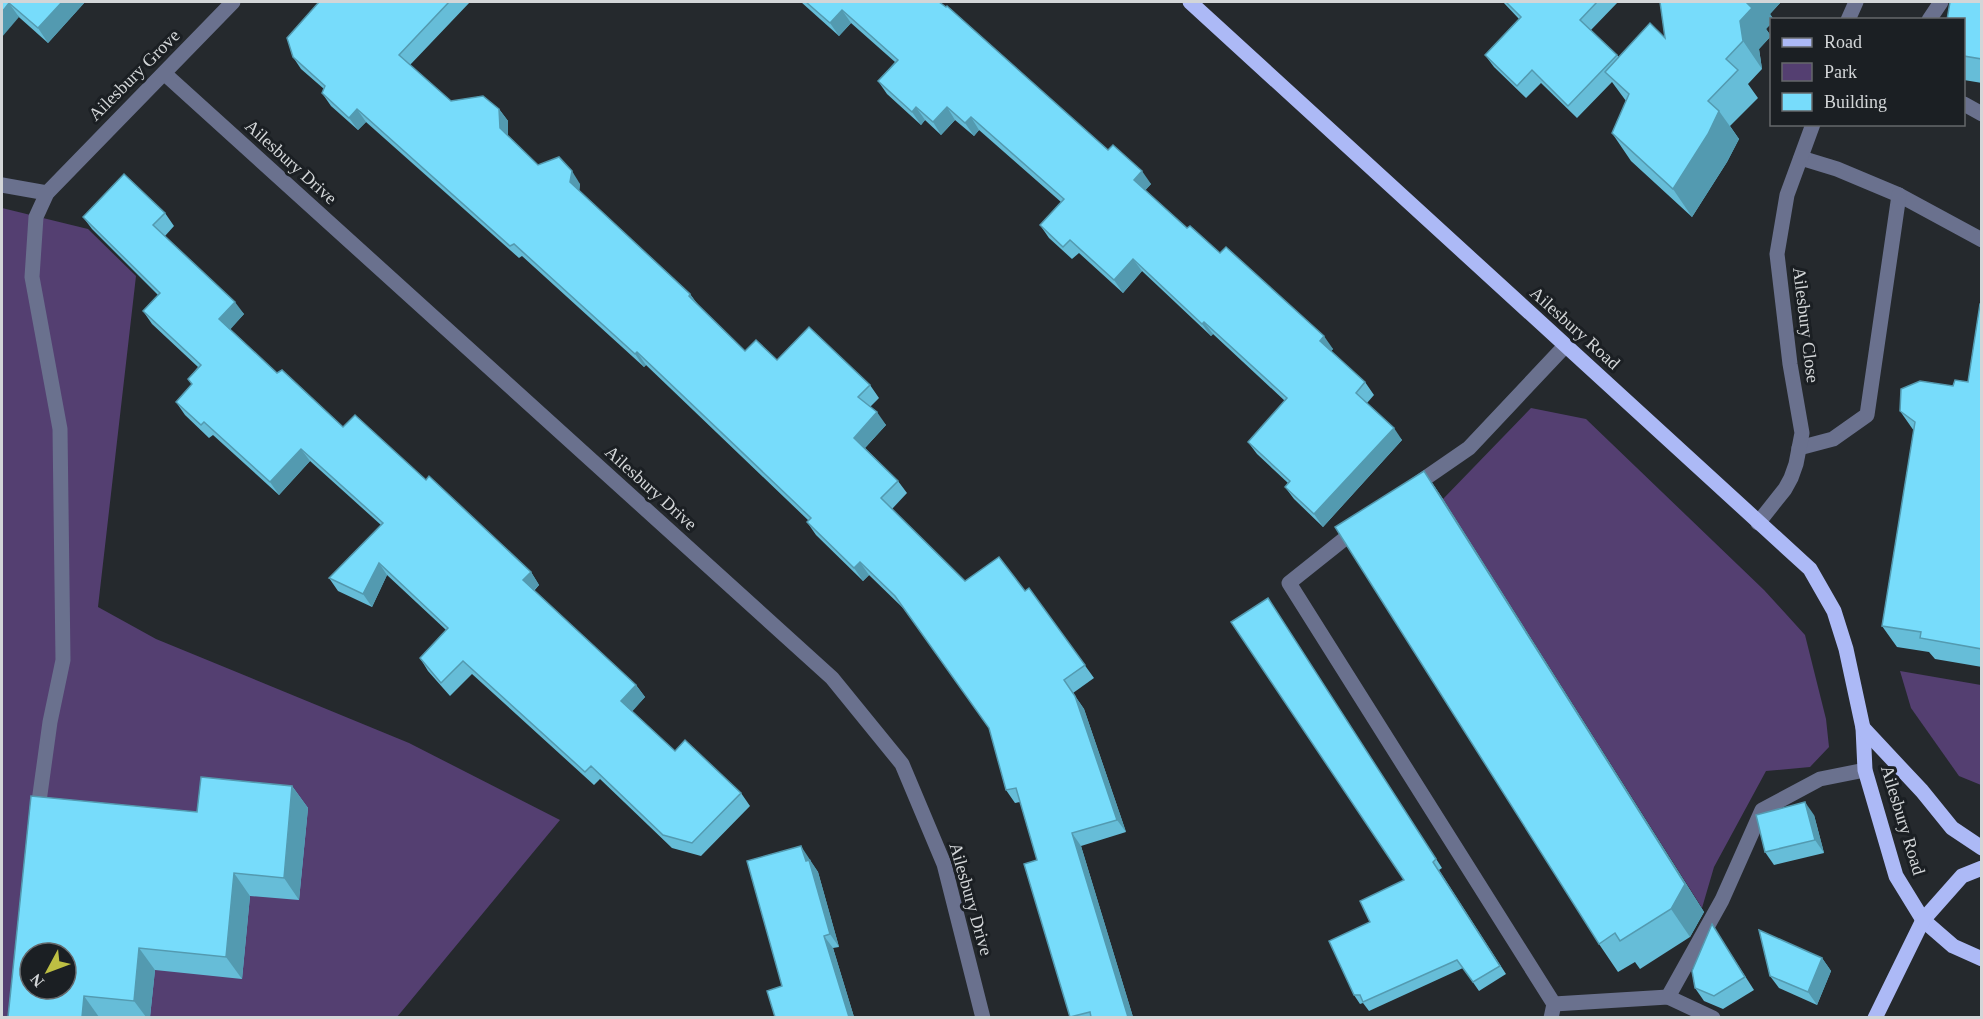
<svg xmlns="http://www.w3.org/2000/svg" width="1983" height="1019" viewBox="0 0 1983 1019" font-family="Georgia,serif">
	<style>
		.green { fill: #543f71; fill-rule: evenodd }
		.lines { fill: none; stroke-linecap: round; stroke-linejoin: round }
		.minor { stroke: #6a718e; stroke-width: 15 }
		.major { stroke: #acb9f6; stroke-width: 15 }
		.wall { fill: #66bdd8 }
		.shaded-wall { fill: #539ab0 }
		.building { fill: #77dcfb; stroke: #539ab0; stroke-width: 1.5; fill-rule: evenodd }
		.labels { text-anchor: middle; stroke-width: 6; stroke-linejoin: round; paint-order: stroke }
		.street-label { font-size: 18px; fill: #d3d6d8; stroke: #1b1f23 }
	</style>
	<rect width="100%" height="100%" fill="#25292d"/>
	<g class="green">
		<path d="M2,208L88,229L136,276L98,607L156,639L409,743L560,820L397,1017L2,1018ZM30,953H66V989H30Z"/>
		<path d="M1531,408L1586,419L1764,590L1805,635L1826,719L1829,747L1810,767L1766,771L1714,867L1702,908L1443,499Z"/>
		<path d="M1900,671L1981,685V785L1959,776L1911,708Z"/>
	</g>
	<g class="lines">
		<g class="minor">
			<path d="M1848,20L1856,2"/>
			<path d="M1929,20L1941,2"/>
			<path d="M165,74L832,678L902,764L944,864L983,1018"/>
			<path d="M1964,104L1982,114"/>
			<path d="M1801,158L1837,169L1899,195L1982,240"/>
			<path d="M2,185L47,193"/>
			<path d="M1799,448L1833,439L1867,415L1899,195"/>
			<path d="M1411,488L1469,448L1565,346"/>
			<path d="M1758,523L1785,489L1791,478L1796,464L1802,433L1790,364L1777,254L1787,195L1813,124"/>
			<path d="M1358,528L1289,583L1554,1004L1551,1018"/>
			<path d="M37,816L50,722L63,660L60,429L32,277L36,217L47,193L233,2"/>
			<path d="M1668,997L1722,900L1762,810L1820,779L1865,770"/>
			<path d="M1554,1004L1668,997L1713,1018"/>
		</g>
		<g class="major">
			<path d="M1190,2L1810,569L1834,611L1846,649L1863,728L1865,770L1896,876L1923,920L1953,946L1982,959"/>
			<path d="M1863,728L1922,791L1952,828L1982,848"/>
			<path d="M1875,1018L1923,920L1962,876L1982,868"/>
		</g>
	</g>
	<g class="wall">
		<path d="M2,2H85L48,43Z"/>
		<path d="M319,2H470L410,65L451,101L499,109L508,121V137L538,165L580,184L579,191L690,294L699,306L745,351L870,385L879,398L870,407L886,425L865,448L898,481L907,493L892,509L965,581L1025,591L1029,588L1094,678L1073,693L1084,709L1126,832L1081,846L1133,1017H1070L1037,860L1020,802L1015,803L1006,790L989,728L904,609L869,575L863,581L816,535L807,522L809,521L646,365L644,367L522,256L519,258L366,122L358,130L331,106L322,93L324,89L301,69L293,57Z"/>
		<path d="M801,2H939L1108,150L1151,184L1145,190L1187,228L1220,253L1333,349L1331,351L1365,382L1374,395L1367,403L1402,440L1323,527L1294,499L1285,487L1288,483L1257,454L1248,442L1285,401L1213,334L1211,336L1142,271L1123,293L1079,253L1072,259L1049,238L1040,225L1061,202L979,130L974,136L955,120L941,135L925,120L921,125L887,94L878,81L895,62L851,23L839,36Z"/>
		<path d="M1503,2H1618L1591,30L1619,57L1665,38L1660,2H1781L1770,14L1774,20H1772L1766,29L1771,36L1759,49L1762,69L1748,84L1758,98L1730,126L1739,139L1727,162L1692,217L1631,161L1612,133L1626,101L1612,82L1577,118L1541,83L1526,98L1494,67L1485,55L1519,19Z"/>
		<path d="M1982,2V83L1964,80V20Z"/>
		<path d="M165,213L174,226L165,236L244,314L230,329L277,373L343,427L426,480L531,572L539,585L534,591L636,685L645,697L632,711L675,751L741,793L750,806L701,856L672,848L600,779L594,785L472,674L450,696L428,671L420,658L446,630L387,575L372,607L338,591L329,578L381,525L310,461L279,495L213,435L209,438L185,415L176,402L192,385L188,379L198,367L152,324L143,311L158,295L92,229L83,217Z"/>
		<path d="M1982,304V667L1935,659L1929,652L1897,647L1882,626L1914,431L1900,411L1953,386L1968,382Z"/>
		<path d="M1424,471L1443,499L1704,912L1690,937L1640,969L1635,962L1618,972L1599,944Z"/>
		<path d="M1268,598L1442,868L1439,870L1506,974L1479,991L1463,968L1369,1011L1363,1003L1360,1004L1354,995L1370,922L1404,880Z"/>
		<path d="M292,786L308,808L299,900L250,896L242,979L155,970L150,1017H8Z"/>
		<path d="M1814,815L1824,853L1774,865L1765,852Z"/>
		<path d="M810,859L811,862L818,872L839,947L833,948L854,1017L782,986Z"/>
		<path d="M1720,937L1754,990L1723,1009L1704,1001L1695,988Z"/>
		<path d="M1822,958L1831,971L1817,1005L1779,988L1770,976Z"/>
	</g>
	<g class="shaded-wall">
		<path d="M62,2H85L48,43L38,28Z"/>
		<path d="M1746,2H1781L1770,14L1774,20H1772V23L1766,29L1771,36L1759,49L1762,69L1743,41L1740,21Z"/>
		<path d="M9,3L19,17L2,37V12Z"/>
		<path d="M842,10L851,23L839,36L830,23Z"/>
		<path d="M916,107L925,120L921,125L912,112Z"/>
		<path d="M947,107L955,120L941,135L933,122Z"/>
		<path d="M357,109L366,122L358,130L349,118Z"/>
		<path d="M499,109L508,121V141L500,128Z"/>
		<path d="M1719,111L1739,139L1727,162L1692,217L1673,189Z"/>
		<path d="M971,117L979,130L974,136L965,123Z"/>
		<path d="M572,171L580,184L579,194L570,182Z"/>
		<path d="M1142,171L1151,184L1143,193L1134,180Z"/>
		<path d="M1133,259L1142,271L1123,293L1114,280Z"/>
		<path d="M690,294L699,307L689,296Z"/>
		<path d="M235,302L244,314L228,332L219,319Z"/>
		<path d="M1204,322L1213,334L1211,336L1202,324Z"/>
		<path d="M1324,336L1333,349L1329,354L1320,341Z"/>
		<path d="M637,352L646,365L644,367L635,354Z"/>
		<path d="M877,412L886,425L863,450L854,438Z"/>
		<path d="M1394,428L1402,440L1323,527L1314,514Z"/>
		<path d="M301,449L310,461L279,495L270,482Z"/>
		<path d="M1424,471L1443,499L1704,912L1690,937L1671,909Z"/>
		<path d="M860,562L869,575L863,581L854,568Z"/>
		<path d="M379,563L387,575L372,607L363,594Z"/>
		<path d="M531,572L539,585L531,593L523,580Z"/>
		<path d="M636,685L645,697L630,714L621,701Z"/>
		<path d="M1075,696L1084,709L1126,832L1117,820Z"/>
		<path d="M292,786L308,808L299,900L284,878Z"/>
		<path d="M1805,802L1814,815L1824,853L1815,840Z"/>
		<path d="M1072,833L1081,846L1133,1017H1128Z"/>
		<path d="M801,846L818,872L839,947L830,934Z"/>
		<path d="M234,873L250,896L242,979L226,957Z"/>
		<path d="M824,936L833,948L854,1017H849Z"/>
		<path d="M139,948L155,970L150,1017H146L134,1001Z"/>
		<path d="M1822,958L1831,971L1817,1005L1808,992Z"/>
		<path d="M84,996L99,1017H82Z"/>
	</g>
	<g class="building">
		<path d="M2,2H62L38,28L9,3L2,12Z"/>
		<path d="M319,2H449L399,55L451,101L483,96L499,109L500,128L538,165L559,157L572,171L570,182L690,294L689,296L745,351L756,340L777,360L809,327L870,385L858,397L877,412L854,438L898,481L881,498L965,581L999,557L1025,591L1029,588L1085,665L1064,680L1075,696L1117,820L1072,833L1128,1017H1091L1090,1012L1070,1017L1024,864L1037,860L1016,788L1006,790L989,728L895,596L860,562L854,568L807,522L811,518L637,352L635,354L514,244L510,246L357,109L349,118L322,93L325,86L293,57L287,38Z"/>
		<path d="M806,2H939L946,7L947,6L1108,150L1113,145L1142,171L1134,180L1187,228L1190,226L1220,253L1226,247L1324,336L1320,341L1365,382L1356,393L1394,428L1314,514L1285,487L1290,481L1248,442L1287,398L1204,322L1202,324L1133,259L1114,280L1070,240L1063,247L1040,225L1064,199L971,117L965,123L947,107L933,122L916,107L912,112L878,81L898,60L842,10L830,23Z"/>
		<path d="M1506,2H1597L1580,20L1617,55L1568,106L1532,70L1517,86L1485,55L1521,17Z"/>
		<path d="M1660,2H1746L1752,8L1740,21L1743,41L1726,59L1738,70L1708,101L1719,111L1708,134L1673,189L1612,133L1629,94L1605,72L1650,23L1665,38Z"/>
		<path d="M1950,2H1982V59L1964,56V20H1947Z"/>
		<path d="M124,174L165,213L153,225L235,302L219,319L277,373L282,370L343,427L355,415L426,480L429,476L531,572L523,580L636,685L621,701L675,751L685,740L741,793L692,843L663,835L591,766L585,772L463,661L441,683L420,658L448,628L379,563L363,594L329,578L383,523L301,449L270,482L204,422L201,425L176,402L192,384L188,379L201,365L143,311L160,293L83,217Z"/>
		<path d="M1980,304H1982V649L1920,638L1921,632L1882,626L1915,422L1900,411L1901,389L1920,381L1953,386L1955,380L1968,382Z"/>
		<path d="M1424,471L1685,884L1671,909L1620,941L1615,933L1599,944L1335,527Z"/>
		<path d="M1268,598L1436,859L1433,862L1500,966L1473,982L1457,960L1363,1002L1360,995H1354L1329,941L1370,922L1360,901L1404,880L1231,622Z"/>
		<path d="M201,777L292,786L284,878L234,873L226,957L139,948L134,1001L84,996L82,1017H8L31,796L197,812ZM30,953H66V989H30Z"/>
		<path d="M1805,802L1815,840L1765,852L1756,815Z"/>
		<path d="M801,846L806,861L809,860L830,934L824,936L849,1017H775L767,991L782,986L747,861Z"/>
		<path d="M1712,924L1745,977L1714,996L1695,988L1692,971Z"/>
		<path d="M1759,930L1822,958L1808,992L1770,976Z"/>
	</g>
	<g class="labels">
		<g class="street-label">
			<text transform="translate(134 75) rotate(-45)" y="6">Ailesbury Grove</text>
			<text transform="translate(291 162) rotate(42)" y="6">Ailesbury Drive</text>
			<text transform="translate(1806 325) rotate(83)" y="6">Ailesbury Close</text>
			<text transform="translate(1575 328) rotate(42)" y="6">Ailesbury Road</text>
			<text transform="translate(651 488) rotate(42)" y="6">Ailesbury Drive</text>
			<text transform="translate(1903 820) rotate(73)" y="6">Ailesbury Road</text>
			<text transform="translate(971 899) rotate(74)" y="6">Ailesbury Drive</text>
		</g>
	</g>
	<rect width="1983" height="1019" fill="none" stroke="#d3d6d8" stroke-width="6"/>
	<rect x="1770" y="18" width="195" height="108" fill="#1b1f23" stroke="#65686b" stroke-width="1.5"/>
	<rect x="1782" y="38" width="30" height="9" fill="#acb9f6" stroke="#65686b" stroke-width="1.5"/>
	<text x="1824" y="48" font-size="18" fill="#d3d6d8">Road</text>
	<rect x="1782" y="63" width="30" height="18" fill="#543f71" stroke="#65686b" stroke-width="1.5"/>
	<text x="1824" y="78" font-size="18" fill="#d3d6d8">Park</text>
	<rect x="1782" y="93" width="30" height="18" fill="#77dcfb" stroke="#65686b" stroke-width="1.5"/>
	<text x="1824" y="108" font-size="18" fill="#d3d6d8">Building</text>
	<g transform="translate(48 971) rotate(229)"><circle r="28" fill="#1b1f23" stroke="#65686b" stroke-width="1.5"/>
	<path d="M0-4.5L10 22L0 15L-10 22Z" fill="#bdbf43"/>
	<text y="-9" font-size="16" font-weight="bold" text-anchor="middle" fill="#d3d6d8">N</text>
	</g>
</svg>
